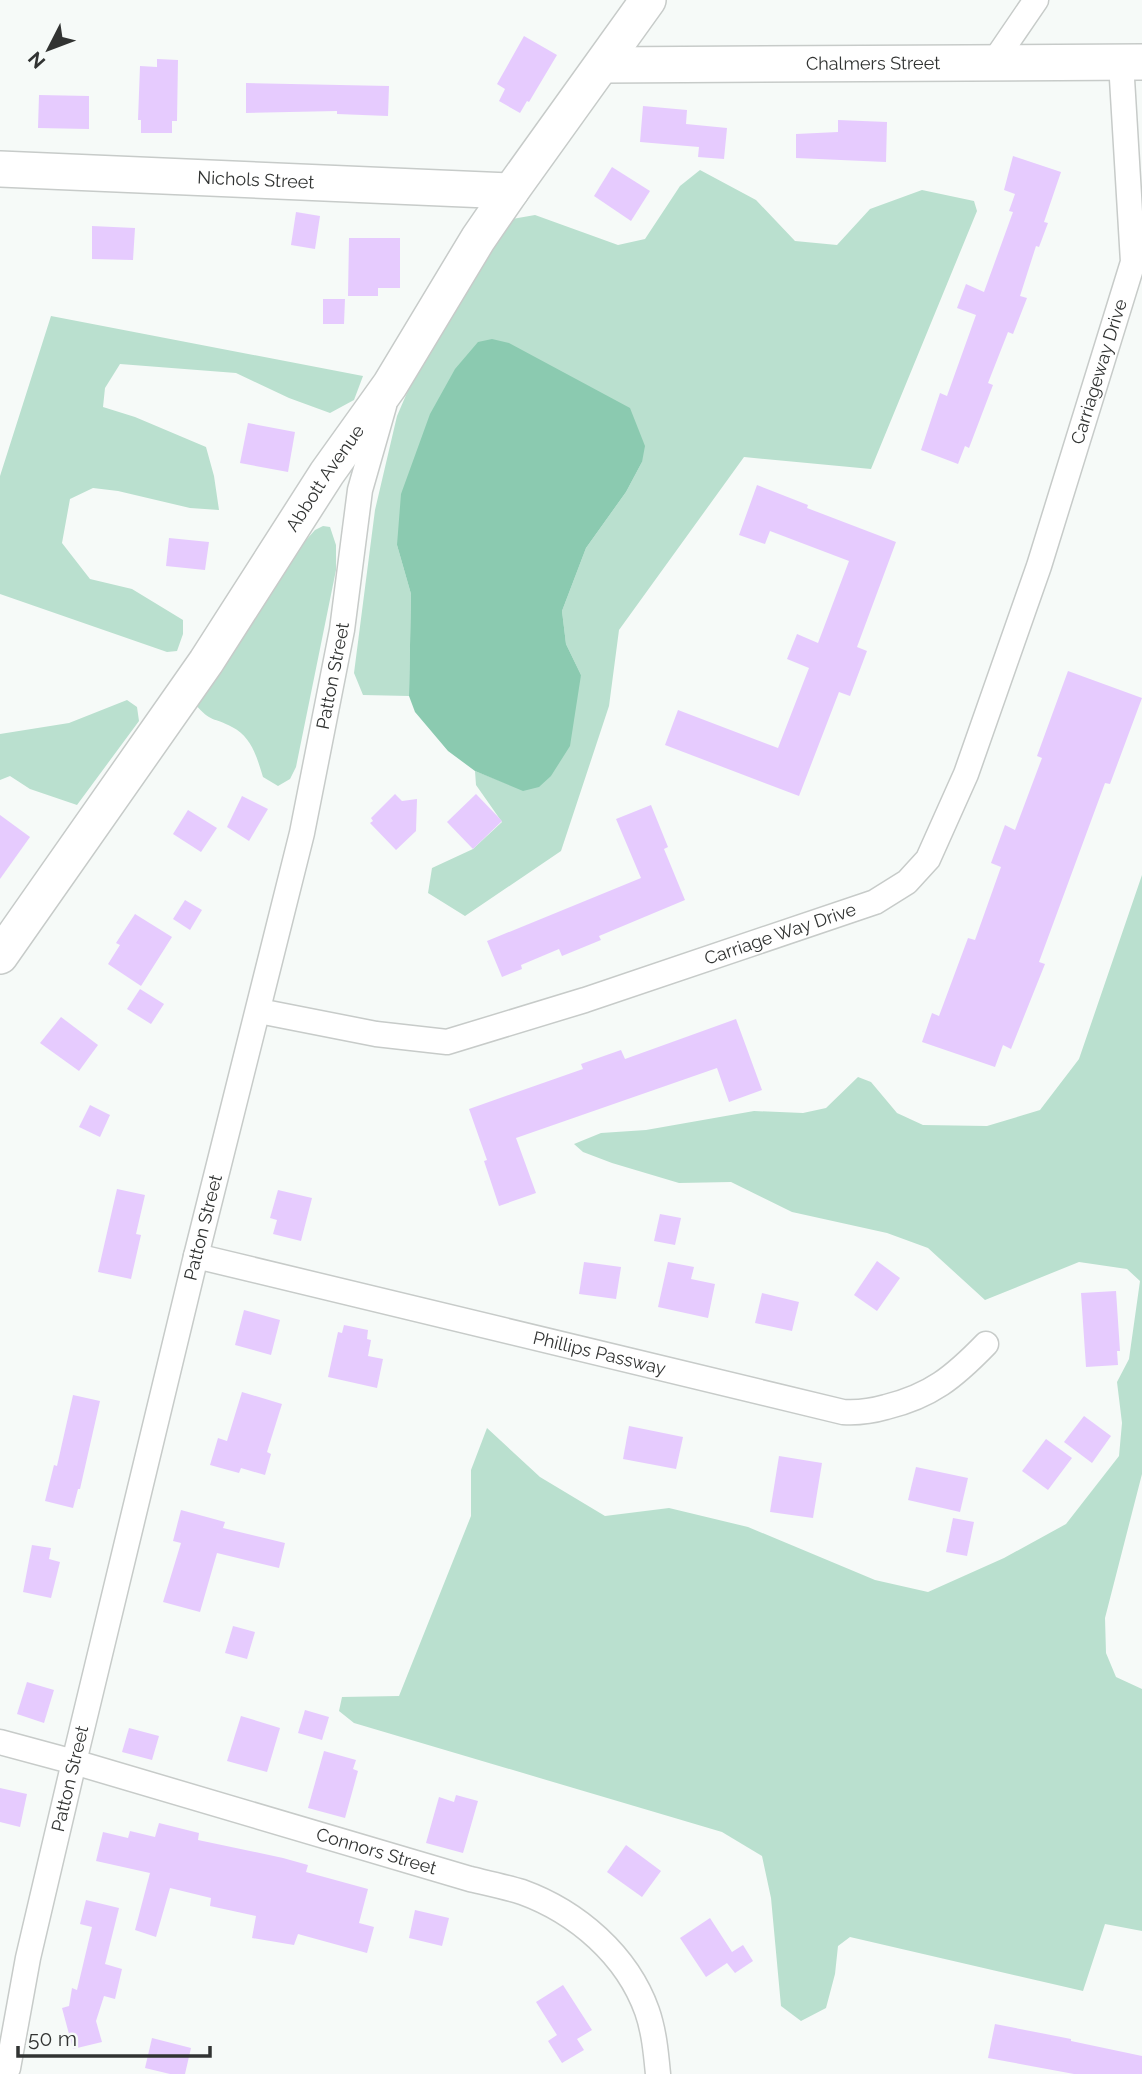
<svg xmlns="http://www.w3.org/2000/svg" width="1142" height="2074" viewBox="0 0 1142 2074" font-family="Raleway,sans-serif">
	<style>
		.green { fill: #bae0cf }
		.water { fill: #8bcab0 }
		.building { fill: #e6cbfe }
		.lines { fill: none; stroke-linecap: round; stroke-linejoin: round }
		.street-casing { stroke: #c7cbc9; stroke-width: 27 }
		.secondary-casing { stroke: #c7cbc9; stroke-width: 38 }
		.street { stroke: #fff; stroke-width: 24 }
		.secondary { stroke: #fff; stroke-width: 35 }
		.labels { text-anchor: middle; stroke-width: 5; stroke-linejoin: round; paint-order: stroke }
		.street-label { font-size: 18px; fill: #313332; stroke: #f6faf8 }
	</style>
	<rect width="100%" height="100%" fill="#f6faf8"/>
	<g class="green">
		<path d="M700,170L756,200L795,241L837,245L870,209L922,190L974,201L977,211L871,469L744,457L619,630L609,706L561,851L465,916L428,893L432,868L473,849L502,822L476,785L475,771L523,790L581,675L566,644L562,611L586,548L626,492L642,462L397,545L411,594L409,696L363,695L354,673L375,510L397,416L419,365L506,220L535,215L618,245L645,239L680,186Z"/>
		<path d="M51,316L363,376L354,400L330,413L289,398L236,373L120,364L105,388L103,407L135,417L206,447L214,476L219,510L190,508L118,491L93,488L70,499L62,543L90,579L132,589L183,620V634L177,651L167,652L0,594V476Z"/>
		<path d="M323,526L330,527L336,545V570L296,767L290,779L278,786L263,777C257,758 252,737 232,727C214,717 211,723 195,704L306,540L315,530Z"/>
		<path d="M127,700L137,707L139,721L77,805L30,789L10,776L0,780V734L69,723Z"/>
		<path d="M1142,875V1474L1105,1618L1106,1653L1116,1677L1142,1689V1931L1105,1924L1083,1991L850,1937L838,1946L835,1974L826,2008L801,2021L781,2006L771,1898L762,1856L722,1832L354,1723L339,1711L342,1697L399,1696L471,1516V1470L487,1428L540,1477L605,1516L669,1508L748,1527L875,1580L928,1592L1004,1558L1066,1524L1119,1456L1122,1423L1117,1382L1129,1359L1140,1281L1127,1269L1079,1262L985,1300L928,1248L887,1233L792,1212L731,1182L679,1183L612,1163L583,1152L574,1144L601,1133L646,1130L754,1111L803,1113L826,1108L858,1077L871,1082L897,1113L923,1125L987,1126L1040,1110L1079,1059Z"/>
	</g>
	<path class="water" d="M492,339L509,343L630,408L645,446L642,462L626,492L586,548L562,611L566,644L581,675L570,746L551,776L539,787L523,791L475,771L448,751L415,712L409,696L411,594L397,545L401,494L430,414L455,369L478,342Z"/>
	<g class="building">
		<path d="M524,36L557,55L529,102L527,101L520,113L499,101L505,89L497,84Z"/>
		<path d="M157,59L178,60L177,121H172V133H141V120H138L140,66L157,67Z"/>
		<path d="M246,83L389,86L388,116L337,114V111L246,113Z"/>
		<path d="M39,95L89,96V129L38,128Z"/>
		<path d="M643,106L687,110L686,124L727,128L724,159L698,157L699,147L640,142Z"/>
		<path d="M838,120L887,122L886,162L796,158V134L838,132Z"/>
		<path d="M1013,156L1061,172L1044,222L1048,223L1039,247L1036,246L1020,296L1027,298L1013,334L1008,332L988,383L993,385L969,448L965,446L958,464L921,450L940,393L947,396L976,315L957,308L966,284L984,292L1013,212L1009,211L1015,194L1004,190Z"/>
		<path d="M612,167L650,191L631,221L594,196Z"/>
		<path d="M296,212L320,216L315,249L291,245Z"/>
		<path d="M92,226L135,228L133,260L92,259Z"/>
		<path d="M349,238H400V288H378V296H348Z"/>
		<path d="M323,299H345L344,324H323Z"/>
		<path d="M248,423L295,432L288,472L240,463Z"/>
		<path d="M757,485L808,505L807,508L896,542L857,647L867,651L850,696L839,692L799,796L665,745L678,710L778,748L809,668L787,659L797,634L818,643L849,561L770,531L765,544L739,535Z"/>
		<path d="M169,538L209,542L205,570L166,566Z"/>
		<path d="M1068,671L1142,698L1110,784L1105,783L1039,962L1045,964L1011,1049L1003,1045L995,1067L922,1042L932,1013L939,1016L968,938L975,940L1001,867L991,863L1005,825L1015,830L1042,758L1037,756Z"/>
		<path d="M395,794L402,801L417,799L416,831L396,850L370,823L373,821L371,818Z"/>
		<path d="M476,794L502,821L473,849L447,822Z"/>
		<path d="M242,796L268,809L249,841L227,827Z"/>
		<path d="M651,805L668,847L664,849L685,900L599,936L601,940L562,956L559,949L521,965L522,969L502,977L487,941L641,878L616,819Z"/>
		<path d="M188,810L217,828L201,852L173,834Z"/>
		<path d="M0,815L30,837L0,879Z"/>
		<path d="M185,900L202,910L190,930L173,919Z"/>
		<path d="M135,914L172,937L141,986L108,964L120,945L116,943Z"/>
		<path d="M140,989L164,1004L151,1024L127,1009Z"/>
		<path d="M61,1017L98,1045L79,1071L40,1043Z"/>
		<path d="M736,1019L762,1090L729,1102L717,1068L516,1138L536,1193L499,1206L484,1161L487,1160L469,1109L583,1069L581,1064L621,1050L625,1059Z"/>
		<path d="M90,1105L110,1115L100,1137L79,1127Z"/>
		<path d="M117,1189L145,1195L136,1234L141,1235L131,1279L98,1272Z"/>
		<path d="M278,1190L312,1198L301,1241L273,1234L277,1220L270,1218Z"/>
		<path d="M660,1214L681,1218L675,1245L654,1241Z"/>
		<path d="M877,1261L900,1278L877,1311L854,1295Z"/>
		<path d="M584,1262L621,1267L616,1299L579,1294Z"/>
		<path d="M668,1262L694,1267L691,1279L715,1284L708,1318L658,1307Z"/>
		<path d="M1116,1291L1120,1351H1117L1118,1365L1086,1367L1081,1293Z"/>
		<path d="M762,1293L799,1302L792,1331L755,1323Z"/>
		<path d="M244,1310L280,1320L271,1355L235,1345Z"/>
		<path d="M344,1325L368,1330L367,1339L371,1340L368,1356L383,1359L377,1388L328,1377L338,1332L342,1333Z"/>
		<path d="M242,1392L282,1404L267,1452L271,1454L265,1475L241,1468L239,1473L210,1465L218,1438L227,1441Z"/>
		<path d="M73,1395L100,1401L80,1489H78L73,1508L45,1501L54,1465L57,1466Z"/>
		<path d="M1084,1416L1111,1436L1092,1463L1064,1442Z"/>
		<path d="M629,1426L683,1437L676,1469L623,1459Z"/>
		<path d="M1046,1439L1072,1458L1048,1490L1022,1471Z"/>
		<path d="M779,1456L822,1463L813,1518L770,1512Z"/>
		<path d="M916,1467L968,1478L960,1512L908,1500Z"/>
		<path d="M181,1510L225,1522L223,1528L285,1543L279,1568L217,1553L200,1612L163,1602L181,1543L173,1541Z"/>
		<path d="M953,1518L974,1522L967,1556L946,1552Z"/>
		<path d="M32,1545L51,1548L49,1559L60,1562L51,1598L23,1592Z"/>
		<path d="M233,1626L255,1632L247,1659L225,1653Z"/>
		<path d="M27,1682L54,1690L44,1723L17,1714Z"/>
		<path d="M305,1710L329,1717L322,1740L298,1733Z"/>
		<path d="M241,1716L280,1728L267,1772L227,1761Z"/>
		<path d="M129,1728L159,1736L152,1760L122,1752Z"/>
		<path d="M324,1751L356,1760L353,1769L358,1771L345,1818L308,1808Z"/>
		<path d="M0,1788L27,1794L20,1827L0,1822Z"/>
		<path d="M456,1795L478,1801L463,1853L426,1843L439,1797L454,1802Z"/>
		<path d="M159,1823L199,1833L198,1840L283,1858L308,1865L306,1872L368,1889L359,1923L374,1927L367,1953L298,1934L294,1945L252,1938L256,1916L210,1906L211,1898L170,1888L156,1937L135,1930L150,1873L96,1861L103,1832L128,1838L130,1831L155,1837Z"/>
		<path d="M626,1845L661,1871L642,1897L607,1872Z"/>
		<path d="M86,1900L119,1908L105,1964L122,1969L115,1999L104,1996L96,2021L102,2042L73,2049L62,2008L69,2006L72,1988L77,1990L92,1927L80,1924Z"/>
		<path d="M415,1910L449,1918L442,1946L409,1938Z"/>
		<path d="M710,1918L732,1952L743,1945L753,1961L735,1973L727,1963L706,1977L680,1938Z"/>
		<path d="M563,1985L592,2030L577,2039L584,2050L562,2063L548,2041L557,2035L536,2002Z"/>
		<path d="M995,2024L1071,2039V2041L1142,2056V2074H1074L988,2058Z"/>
		<path d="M152,2038L191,2048L185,2074H170L145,2068Z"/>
	</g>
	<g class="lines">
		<defs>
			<g id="street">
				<path d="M993,63L1036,0"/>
				<path id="s1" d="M259,1011L376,1034L447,1042L585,1000L875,902L907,882L928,859L966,774L1039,566L1133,262L1121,62"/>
				<path id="s2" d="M196,1256L843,1412C858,1413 872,1411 886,1407C931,1396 954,1377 986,1344"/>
				<path id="s3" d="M0,1742L74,1762L470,1879C487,1883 506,1887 522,1892C577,1912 627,1955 647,2011C654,2031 656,2053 658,2074"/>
				<path id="s4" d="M8,2068L28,1958L74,1762L196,1256L302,833L342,630L360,490L384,406"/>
			</g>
			<g id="secondary">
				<path id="s5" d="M603,65L1142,62"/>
				<path id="s6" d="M0,169L511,191"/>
				<path id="s7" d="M0,956L206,662L327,473L390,385L478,239L511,191L648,0"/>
			</g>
		</defs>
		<use href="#street" class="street-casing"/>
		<use href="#secondary" class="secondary-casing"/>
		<use href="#street" class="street"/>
		<use href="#secondary" class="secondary"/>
	</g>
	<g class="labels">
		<g class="street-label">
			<text dy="6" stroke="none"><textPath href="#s5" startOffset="270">Chalmers Street</textPath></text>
			<text dy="6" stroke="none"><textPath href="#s6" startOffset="256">Nichols Street</textPath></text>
			<text dy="6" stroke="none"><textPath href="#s1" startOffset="1227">Carriageway Drive</textPath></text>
			<text dy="6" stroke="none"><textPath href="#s7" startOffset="578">Abbott Avenue</textPath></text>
			<text dy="6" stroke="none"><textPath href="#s4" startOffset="1430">Patton Street</textPath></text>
			<text dy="6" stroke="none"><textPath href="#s1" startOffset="541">Carriage Way Drive</textPath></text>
			<text dy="6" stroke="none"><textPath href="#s4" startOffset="863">Patton Street</textPath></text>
			<text dy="6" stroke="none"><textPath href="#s2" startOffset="415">Phillips Passway</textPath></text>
			<text dy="6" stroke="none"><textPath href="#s4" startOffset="296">Patton Street</textPath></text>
			<text dy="6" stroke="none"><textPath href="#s3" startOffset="392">Connors Street</textPath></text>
		</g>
	</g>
	<g transform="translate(49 49) rotate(228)" stroke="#f6faf8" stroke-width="5" paint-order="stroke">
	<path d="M0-5L12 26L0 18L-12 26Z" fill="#313332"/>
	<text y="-10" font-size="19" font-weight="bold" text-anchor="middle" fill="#313332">N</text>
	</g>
	<path d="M18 2046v10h192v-10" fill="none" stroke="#313332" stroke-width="3.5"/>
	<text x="28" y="2046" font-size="21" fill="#313332" stroke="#f6faf8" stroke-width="5" paint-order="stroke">50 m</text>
</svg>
